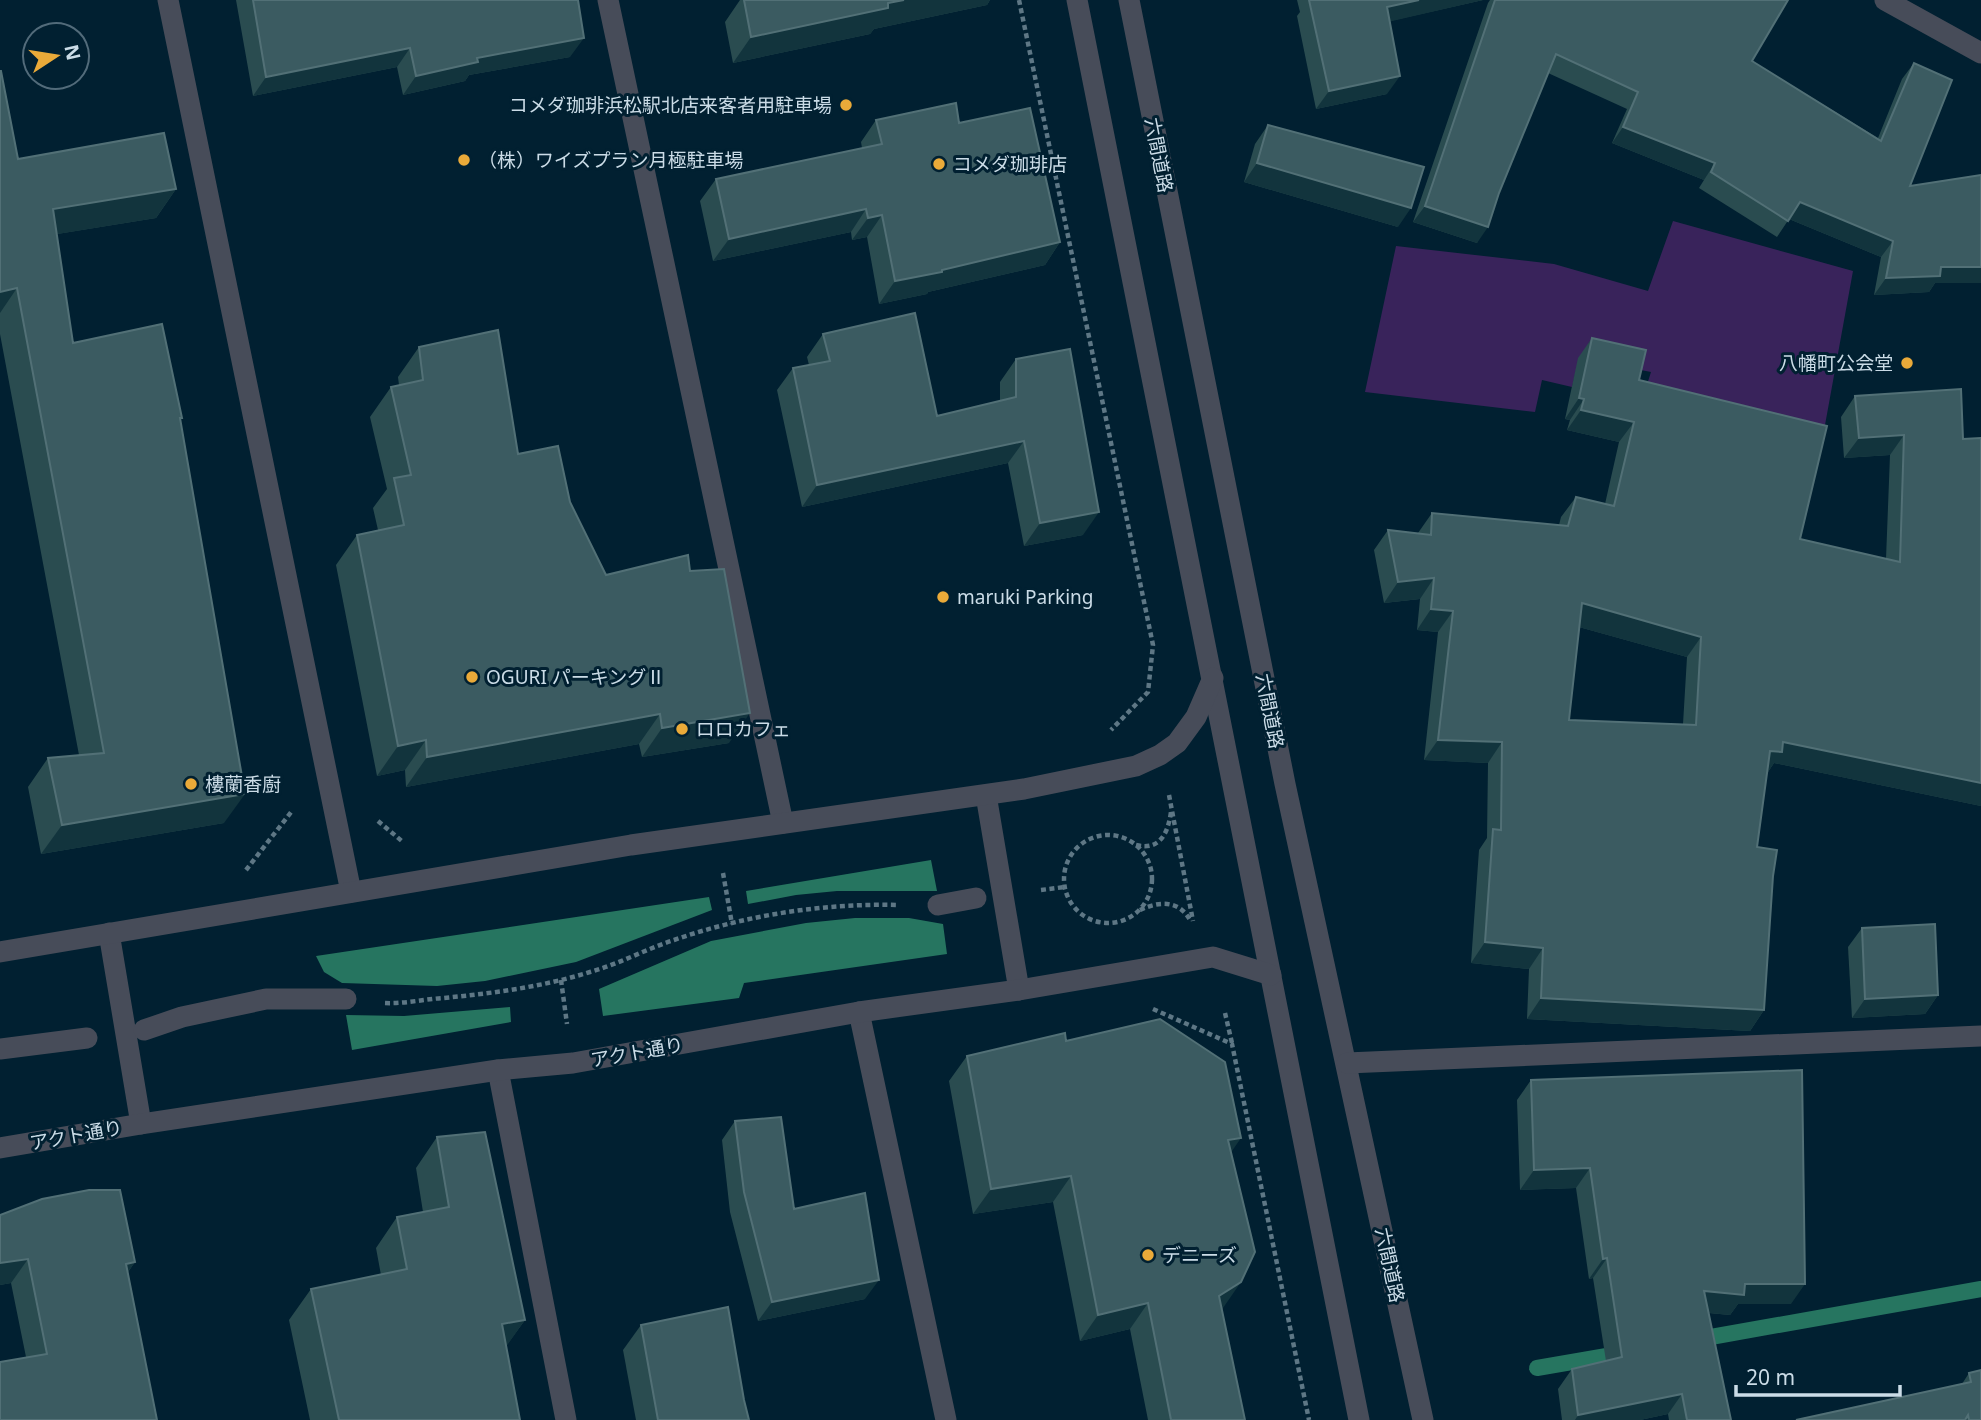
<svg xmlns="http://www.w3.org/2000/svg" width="1981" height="1420" viewBox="0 0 1981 1420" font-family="'Noto Sans','Noto Sans JP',sans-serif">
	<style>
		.green { fill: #39235b }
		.water { fill: #267560 }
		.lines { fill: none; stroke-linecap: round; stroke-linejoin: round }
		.stream { stroke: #267560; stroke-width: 16 }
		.path { stroke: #5e7785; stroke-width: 4.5; stroke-dasharray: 5 3.5; stroke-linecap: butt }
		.minor { stroke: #474c59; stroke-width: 21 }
		.wall { fill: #2a4c50; fill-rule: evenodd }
		.shaded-wall { fill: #12343d }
		.building { fill: #3b5b61; stroke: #527076; stroke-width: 2; fill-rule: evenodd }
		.poi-dot { fill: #eaaa39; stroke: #012031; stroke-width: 2.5 }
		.labels { text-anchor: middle; stroke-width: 6; stroke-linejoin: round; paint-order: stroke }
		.poi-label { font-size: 19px; fill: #cbdce7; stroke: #012031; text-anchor: start }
		.street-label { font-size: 19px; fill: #cbdce7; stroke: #012031 }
	</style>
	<rect width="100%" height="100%" fill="#012031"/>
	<path class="green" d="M1673,221L1853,271L1821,447L1644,394L1651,372L1579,358L1572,387L1542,380L1535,412L1365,392L1396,246L1554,264L1648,291Z"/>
	<g class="water">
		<path d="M931,860L937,891H837L796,895L748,904L746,891Z"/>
		<path d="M709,897L712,910L576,962L485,981L437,986L342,983L324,972L316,956Z"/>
		<path d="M855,918H909L943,924L947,954L744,983L739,998L603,1016L599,989L711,941L806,923Z"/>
		<path d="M510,1007L511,1022L352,1050L346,1015L404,1016Z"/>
	</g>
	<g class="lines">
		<g class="stream">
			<path d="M1694,1340L1981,1289"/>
			<path d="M1537,1368L1624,1353"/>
		</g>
		<g class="path">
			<path d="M1019,0L1153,645L1148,692L1111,730"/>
			<path d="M1169,795L1193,921"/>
			<path d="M378,821L403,842"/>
			<circle cx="1108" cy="879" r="44"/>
			<path d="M1136,845C1160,851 1168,833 1171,812"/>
			<path d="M246,870L292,811"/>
			<path d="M723,873L732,924"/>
			<path d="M1041,890L1065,887"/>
			<path d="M1140,910C1159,901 1179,900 1190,920"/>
			<path d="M561,980L567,1024"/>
			<path d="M385,1003C405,1004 424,999 444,998C494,993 542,987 590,972C619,964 646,949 674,940C746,915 824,903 899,905"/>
			<path d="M1153,1009L1232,1044L1309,1420"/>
			<path d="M1225,1013L1232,1043"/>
		</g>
		<g class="minor">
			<path d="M168,0L351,892"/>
			<path d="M608,0L783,823"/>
			<path d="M1077,0L1359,1420"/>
			<path d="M1129,0L1285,784L1423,1420"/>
			<path d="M1885,0L1981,53"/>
			<path d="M986,795L1019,990"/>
			<path d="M938,905L976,898"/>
			<path d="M109,933L141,1124"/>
			<path d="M0,952L631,845L1024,789L1136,766L1160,755L1177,743L1196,717L1213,678"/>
			<path d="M859,1012L946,1420"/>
			<path d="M144,1030L182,1017L266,999H346"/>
			<path d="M0,1049L87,1038"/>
			<path d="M1347,1063L1981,1036"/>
			<path d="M498,1070L566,1420"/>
			<path d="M0,1148L141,1124L498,1070L573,1063L859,1012L1019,990L1213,957L1271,975"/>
		</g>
	</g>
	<g class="wall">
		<path d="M236,0H578L570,57L469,75L465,81L403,95L397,67L253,96Z"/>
		<path d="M740,0H990L987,5L874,29L870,34L733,63L725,22Z"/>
		<path d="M1297,0H1483L1390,21L1387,94L1316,109L1297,16L1300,12Z"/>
		<path d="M1490,0H1788L1752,61L1878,138L1902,79L1914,63L1910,186L1981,175V283H1935L1929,292L1874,295L1881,257L1789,219L1777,237L1699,188L1704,180L1612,143L1627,109L1548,73L1477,243L1413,222L1488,3Z"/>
		<path d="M0,71L18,159L176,189L156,218L57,234L73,343L182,418L180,420L224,823L41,854L28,787L48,758L79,755L0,334Z"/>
		<path d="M876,120L959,123L1060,242L1045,265L928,292L927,294L879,304L867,237L852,240L851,232L713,261L700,201L716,179L862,148L861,142Z"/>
		<path d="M1268,125L1398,227L1244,182L1255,144Z"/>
		<path d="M823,334L937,416L1000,401V382L1016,359L1083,535L1024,546L1008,463L802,507L777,390L793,368L809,365L807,357Z"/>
		<path d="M1592,338L1639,380L1800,539L1886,559L1890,455L1844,458L1841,417L1855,396L1963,439L1981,438V806L1774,763L1768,772H1767L1757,847L1773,876L1764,1010L1750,1031L1527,1019L1529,969L1471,963L1479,850L1487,838L1488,763L1424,760L1438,632L1417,630L1420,599L1384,603L1374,550L1388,530L1418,533L1432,513L1559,525L1561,517L1576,497L1605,504L1619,442L1567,430L1570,420L1565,419L1578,358ZM1579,627L1687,657L1683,724L1569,720Z"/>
		<path d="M419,347L518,454L570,502L606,575L690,571L729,743L642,757L639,744L406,787L405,770L377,776L336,565L357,535L378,530L373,508L387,489L370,417L391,387L399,385L398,377Z"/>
		<path d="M1862,928L1938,995L1925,1014L1852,1018L1848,947Z"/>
		<path d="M1066,1041L1231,1152L1223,1308L1222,1309L1245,1420H1148L1130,1329L1080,1341L1053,1202L973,1214L949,1081L967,1056Z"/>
		<path d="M1531,1080L1791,1304H1738L1730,1315L1709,1313L1731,1420H1669L1668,1414L1640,1420H1562L1558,1389L1572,1369L1606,1361L1593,1278L1589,1279L1576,1188L1520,1190L1517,1100Z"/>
		<path d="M735,1121L794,1209L865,1299L758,1321L730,1212L722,1140Z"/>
		<path d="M437,1137L525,1320L506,1346L520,1420H310L289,1320L311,1289L381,1275L376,1248L397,1217L423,1212L416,1168Z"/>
		<path d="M0,1215L135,1262L128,1272L157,1420L26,1357L11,1283L0,1285Z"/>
		<path d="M641,1325L744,1400L749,1420H636L623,1350Z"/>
		<path d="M1969,1373L1981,1420H1796L1962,1384Z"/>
	</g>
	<g class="shaded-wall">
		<path d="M904,0H990L987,5L874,29L870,34L733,63L751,37Z"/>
		<path d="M1419,0H1483L1375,25L1387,7Z"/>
		<path d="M584,38L570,57L469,75L465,81L403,95L416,76L477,58Z"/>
		<path d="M410,48L397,67L253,96L266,77Z"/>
		<path d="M1400,76L1387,94L1316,109L1329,91Z"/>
		<path d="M1623,127L1715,163L1704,180L1612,143Z"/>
		<path d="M1257,163L1411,208L1398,227L1244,182Z"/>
		<path d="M176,189L156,218L33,238L53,209Z"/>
		<path d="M1800,202L1893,241L1881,257L1789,219Z"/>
		<path d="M1425,206L1488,227L1477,243L1413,222Z"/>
		<path d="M866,209L851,232L713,261L729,239Z"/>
		<path d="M882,215L867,237L852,240L868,218Z"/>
		<path d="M1060,242L1045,265L928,292L927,294L879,304L895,281Z"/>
		<path d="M1941,267H1981V283H1935L1929,292L1874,295L1886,278Z"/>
		<path d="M17,288L0,313V292Z"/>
		<path d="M1579,398L1584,399L1570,420L1565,419Z"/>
		<path d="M1581,410L1634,422L1619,442L1567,430Z"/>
		<path d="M1904,435L1890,455L1844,458L1859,438Z"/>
		<path d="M1024,441L1008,463L802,507L817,485Z"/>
		<path d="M1099,512L1083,535L1024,546L1040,523Z"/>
		<path d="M1434,578L1420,599L1384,603L1398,582Z"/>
		<path d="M1582,603L1701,637L1687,657L1568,624Z"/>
		<path d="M1431,609L1453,611L1438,632L1417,630Z"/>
		<path d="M750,713L729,743L642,757L662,728Z"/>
		<path d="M660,714L639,744L406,787L427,757Z"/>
		<path d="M426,740L405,770L377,776L398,746Z"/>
		<path d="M1438,740L1502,742L1488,763L1424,760Z"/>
		<path d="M1783,742L1981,783V806L1774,763L1768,772L1755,771L1770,751Z"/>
		<path d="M245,794L224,823L41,854L62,825Z"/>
		<path d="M1485,942L1543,948L1529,969L1471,963Z"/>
		<path d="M1938,995L1925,1014L1852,1018L1865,999Z"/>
		<path d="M1541,998L1764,1010L1750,1031L1527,1019Z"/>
		<path d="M1241,1138L1223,1164L1228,1140Z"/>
		<path d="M1590,1168L1576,1188L1520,1190L1534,1170Z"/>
		<path d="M1071,1176L1053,1202L973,1214L991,1189Z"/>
		<path d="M1607,1258L1593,1278L1589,1279L1603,1259Z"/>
		<path d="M28,1259L11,1283L0,1285V1263Z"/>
		<path d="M135,1262L118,1286L126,1264Z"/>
		<path d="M879,1280L865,1299L758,1321L772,1302Z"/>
		<path d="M1241,1282L1223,1308L1201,1322L1219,1296Z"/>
		<path d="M1745,1284H1805L1791,1304H1738L1730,1315L1690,1311L1704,1291Z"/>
		<path d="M1148,1303L1130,1329L1080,1341L1098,1315Z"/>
		<path d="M525,1320L503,1351L502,1324Z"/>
		<path d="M1682,1394L1668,1414L1640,1420H1575L1578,1415Z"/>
	</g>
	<g class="building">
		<path d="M253,0H578L584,38L477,58L478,62L416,76L410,48L266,77Z"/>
		<path d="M744,0H904L888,3V8L751,37Z"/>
		<path d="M1309,0H1419L1387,7L1400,76L1329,91Z"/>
		<path d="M1495,0H1788L1752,61L1881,141L1914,63L1952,80L1910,186L1981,175V267H1941L1940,276L1886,278L1893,241L1800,202L1788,221L1711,172L1715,163L1623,127L1638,92L1556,54L1499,193L1488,227L1425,206Z"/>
		<path d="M0,71H1L18,159L164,133L176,189L53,209L73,343L162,324L182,418H180L245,794L62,825L48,758L104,753L17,288L0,292Z"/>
		<path d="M956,103L959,123L1030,108L1060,242L942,270V272L895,281L882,215L868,218L866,209L729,239L716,179L882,144L876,120Z"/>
		<path d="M1268,125L1424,167L1411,208L1257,163Z"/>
		<path d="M915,313L937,416L1016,397V359L1070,349L1099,512L1040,523L1024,441L817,485L793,368L830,361L823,334Z"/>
		<path d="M498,330L518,454L558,446L570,502L606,575L688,555L690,571L724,569L750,713L662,728L660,714L427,757L426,740L398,746L357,535L404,525L394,478L411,475L391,387L423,380L419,347Z"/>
		<path d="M1592,338L1646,350L1639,380L1827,426L1800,539L1900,562L1904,435L1859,438L1855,396L1961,389L1963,439L1981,438V783L1783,742L1782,752L1770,751L1757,847L1777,850L1773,876L1764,1010L1541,998L1543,948L1485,942L1493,829L1501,830L1502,742L1438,740L1453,611L1431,609L1434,578L1398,582L1388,530L1431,535L1432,513L1568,526L1576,497L1614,506L1634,422L1581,410L1584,399L1579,398ZM1582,603L1701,637L1696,725L1569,720Z"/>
		<path d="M1935,924L1938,995L1865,999L1862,928Z"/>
		<path d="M1160,1019L1225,1062L1241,1138L1228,1140L1255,1252L1241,1282L1219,1296L1245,1420H1171L1148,1303L1098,1315L1071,1176L991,1189L967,1056L1065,1033L1066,1041Z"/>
		<path d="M1802,1070L1805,1284H1745L1744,1295L1704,1291L1731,1420H1687L1682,1394L1578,1415L1572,1369L1622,1357L1607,1258L1603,1259L1590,1168L1534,1170L1531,1080Z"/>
		<path d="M781,1117L794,1209L865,1193L879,1280L772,1302L744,1192L735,1121Z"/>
		<path d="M485,1132L525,1320L502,1324L520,1420H339L311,1289L407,1269L397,1217L449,1207L437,1137Z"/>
		<path d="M89,1190H120L135,1262L126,1264L157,1420H0V1362L47,1354L28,1259L0,1263V1215L42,1199Z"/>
		<path d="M728,1307L744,1400L749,1420H658L641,1325Z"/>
		<path d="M1981,1370V1420H1969L1968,1415L1965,1420H1796L1971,1382L1969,1373Z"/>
	</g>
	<g class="poi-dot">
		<circle cx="846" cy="105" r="7"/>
		<circle cx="464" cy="160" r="7"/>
		<circle cx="939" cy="164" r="7"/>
		<circle cx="1907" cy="363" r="7"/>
		<circle cx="943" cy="597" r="7"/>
		<circle cx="472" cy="677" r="7"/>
		<circle cx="682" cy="729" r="7"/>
		<circle cx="191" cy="784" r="7"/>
		<circle cx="1148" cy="1255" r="7"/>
	</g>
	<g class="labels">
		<g class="poi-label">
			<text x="832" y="112" text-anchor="end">コメダ珈琲浜松駅北店来客者用駐車場</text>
			<text x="478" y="167">（株）ワイズプラン月極駐車場</text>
			<text x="953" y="171">コメダ珈琲店</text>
			<text x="1893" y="370" text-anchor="end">八幡町公会堂</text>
			<text x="957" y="604">maruki Parking</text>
			<text x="486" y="684">OGURI パーキングⅡ</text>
			<text x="696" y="736">ロロカフェ</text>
			<text x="205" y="791">樓蘭香廚</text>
			<text x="1162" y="1262">デニーズ</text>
		</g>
		<g class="street-label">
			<text transform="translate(1159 155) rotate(79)" y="7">六間道路</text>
			<text transform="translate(1270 711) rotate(79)" y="7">六間道路</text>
			<text transform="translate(637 1052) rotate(-10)" y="7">アクト通り</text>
			<text transform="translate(76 1135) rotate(-10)" y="7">アクト通り</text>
			<text transform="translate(1390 1265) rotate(78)" y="7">六間道路</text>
		</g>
	</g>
	<g transform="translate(56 56) rotate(78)"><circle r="33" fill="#012031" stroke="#526b7a" stroke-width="2"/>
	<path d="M0-5L12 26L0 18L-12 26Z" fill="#eaaa39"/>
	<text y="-10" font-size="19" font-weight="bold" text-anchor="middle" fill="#cbdce7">N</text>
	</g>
	<path d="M1736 1385v10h164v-10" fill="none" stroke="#cbdce7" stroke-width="3.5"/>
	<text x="1746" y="1385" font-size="21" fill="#cbdce7" stroke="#012031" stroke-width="5" paint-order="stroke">20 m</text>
</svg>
